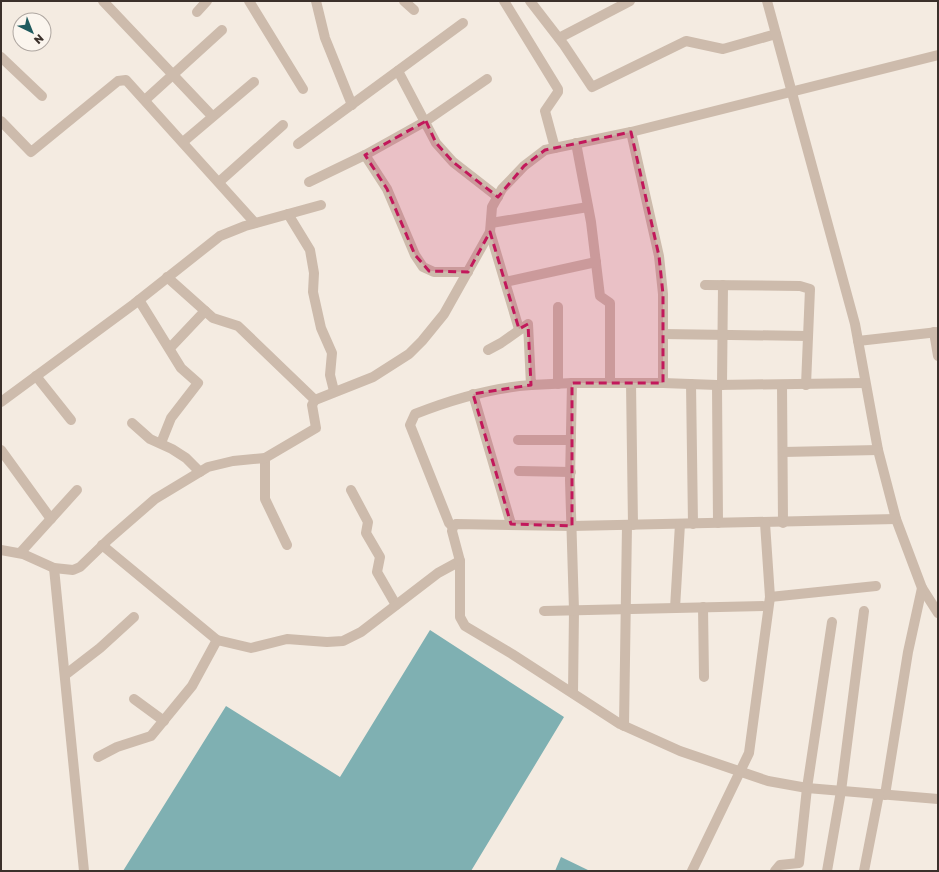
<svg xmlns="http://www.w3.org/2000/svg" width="939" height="872" viewBox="0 0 939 872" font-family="'Golos Text',sans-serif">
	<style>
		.water { fill: #7fb0b2 }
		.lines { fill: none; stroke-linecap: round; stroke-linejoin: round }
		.minor { stroke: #cdbbac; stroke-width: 10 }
		.marked { fill: #c2185b; fill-opacity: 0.2; stroke: #c2185b; stroke-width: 3; stroke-dasharray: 8 5; stroke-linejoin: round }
	</style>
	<rect width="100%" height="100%" fill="#f4ebe1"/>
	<g class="water">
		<path d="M430,630L564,717L471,871H123L226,706L340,777Z"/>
		<path d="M561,857L590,871H555Z"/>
	</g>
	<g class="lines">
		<g class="minor">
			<path d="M103,1L212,116"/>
			<path d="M249,1L303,89"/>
			<path d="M316,1L325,38L352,105"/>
			<path d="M404,1L414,10"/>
			<path d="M504,1L558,89V92L545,111L555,148"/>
			<path d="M530,1L564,45L592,87L686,41L723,49L776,34"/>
			<path d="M767,1L855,324L878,450L896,519L922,588L938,613"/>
			<path d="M197,12L207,1"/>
			<path d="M559,38L630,1"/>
			<path d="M1,57L42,96"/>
			<path d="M398,71L436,143L453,162L498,197"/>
			<path d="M145,100L222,30"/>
			<path d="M1,121L31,152L118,81L126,80L255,223"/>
			<path d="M631,132L659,256L663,294V383"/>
			<path d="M183,142L254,82"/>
			<path d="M576,143L591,222L600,296L610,303V383"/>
			<path d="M298,144L463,23"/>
			<path d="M365,155L387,189L415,255L423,267L434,272H468"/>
			<path d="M219,182L283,125"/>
			<path d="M309,182L365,155L426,121L487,79"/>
			<path d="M288,214L310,250L314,273L313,292L321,328L332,353L330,375L334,391"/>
			<path d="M491,223L588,207"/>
			<path d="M490,232L519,329"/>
			<path d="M167,277L213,318L238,326L315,400"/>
			<path d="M505,282L596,262"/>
			<path d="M705,285L800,286L810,289L806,385"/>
			<path d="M139,300L181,368L198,383L171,418L161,443"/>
			<path d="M934,332L938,356"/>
			<path d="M663,334L808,336"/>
			<path d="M858,341L938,332"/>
			<path d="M170,348L205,311"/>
			<path d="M488,350L501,343L528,324L531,385L572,383H663L717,385L865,383"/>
			<path d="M36,376L71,420"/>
			<path d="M572,383L570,480L574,610L573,693"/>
			<path d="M631,383L633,525"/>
			<path d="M558,384V307"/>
			<path d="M691,384L693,524"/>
			<path d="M717,385L718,523"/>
			<path d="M722,385L723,285"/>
			<path d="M782,385L783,523"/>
			<path d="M473,394L511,524"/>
			<path d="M1,402L134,304L220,236L245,226L321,205"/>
			<path d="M132,423L150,439L172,449L186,458L200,472"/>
			<path d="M518,440H571"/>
			<path d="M1,450L51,519"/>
			<path d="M783,452L878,450"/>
			<path d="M265,458V499L287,545"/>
			<path d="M519,471L571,472"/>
			<path d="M351,490L368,522L366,533L380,557L377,572L396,605"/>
			<path d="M453,527L449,523L410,425L415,414C453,399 490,388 531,385"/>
			<path d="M102,545L217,640L251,648L287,639L327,642L343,641L361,632L438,573L460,561V617L465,626L512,654L620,724L680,751L768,781L807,788L938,799"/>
			<path d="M1,550L23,554L54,568L73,570L80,567L109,539L155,499L208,467L233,461L265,458L316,428L312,405L315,400L373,377L409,354L422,341L444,314L490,232L492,207L502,189L524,166L545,150L631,132L938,55"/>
			<path d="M20,553L77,490"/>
			<path d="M460,561L452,531L453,527L456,524L572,526L896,519"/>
			<path d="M54,568L84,871"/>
			<path d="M770,597L876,586"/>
			<path d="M703,607L704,677"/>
			<path d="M675,608L680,524"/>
			<path d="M544,611L768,606"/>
			<path d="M65,675L100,648L134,617"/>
			<path d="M134,699L164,721"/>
			<path d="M624,726L627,525"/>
			<path d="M98,757L117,747L151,736L192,686L217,640"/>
			<path d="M885,795L908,652L922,588"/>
			<path d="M692,871L749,753L770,597L765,523"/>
			<path d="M775,871L780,865L799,863L807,788L832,622"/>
			<path d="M827,871L841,791L864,611"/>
			<path d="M864,871L879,794"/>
		</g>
	</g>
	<path class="marked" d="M426,121L436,143L453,162L498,197L524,166L545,150L631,132L659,256L663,294V383H572V526L511,524L473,394L531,385L528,324L519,329L490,232L468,272L429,271L415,255L387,189L365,155Z"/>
	<rect width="939" height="872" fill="none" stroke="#3b302b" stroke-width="4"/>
	<g transform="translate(32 32) rotate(137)"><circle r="19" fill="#fbf5ee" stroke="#aea6a0"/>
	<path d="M0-3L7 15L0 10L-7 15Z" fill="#1f5a5e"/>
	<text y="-6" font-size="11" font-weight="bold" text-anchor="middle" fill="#3b302b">N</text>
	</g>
</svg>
